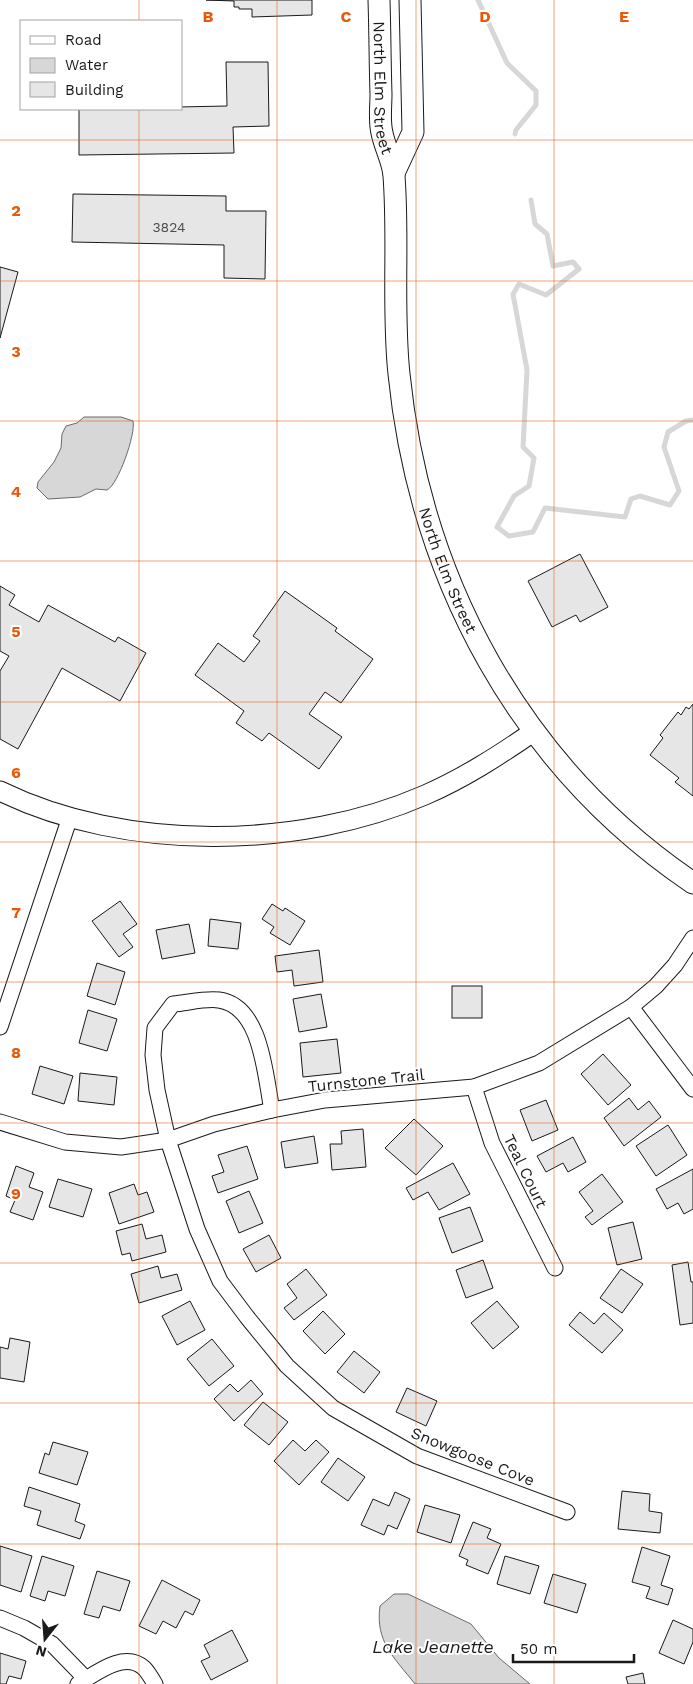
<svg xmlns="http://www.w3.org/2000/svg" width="693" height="1684" viewBox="0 0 693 1684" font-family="'Work Sans',sans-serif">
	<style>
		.water { fill: #d7d7d7; stroke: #6a6a6a }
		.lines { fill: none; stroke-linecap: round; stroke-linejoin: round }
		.stream { stroke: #d7d7d7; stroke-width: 5 }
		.building { fill: #e6e6e6; stroke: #1a1a1a }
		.minor-casing { stroke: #1a1a1a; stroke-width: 17 }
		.tertiary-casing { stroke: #1a1a1a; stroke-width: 21 }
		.secondary-casing { stroke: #1a1a1a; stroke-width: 23 }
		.minor { stroke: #fff; stroke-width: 15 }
		.tertiary { stroke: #fff; stroke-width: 19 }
		.secondary { stroke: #fff; stroke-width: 21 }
		.grid { fill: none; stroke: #e8590c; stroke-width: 1; stroke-opacity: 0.55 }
		.labels { text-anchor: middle; stroke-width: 4; stroke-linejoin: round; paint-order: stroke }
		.number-label { font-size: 14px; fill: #4d4d4d }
		.street-label { font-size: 16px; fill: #1a1a1a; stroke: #fff }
		.water-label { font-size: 18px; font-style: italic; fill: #1a1a1a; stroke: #fff }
		.grid-label { font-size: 16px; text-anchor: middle; font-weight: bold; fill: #e8590c; stroke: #fff; stroke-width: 4; stroke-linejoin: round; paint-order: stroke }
	</style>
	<rect width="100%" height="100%" fill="#fff"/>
	<g class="water">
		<path d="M84,417H121L133,421C136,434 118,485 107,490L96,489L80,497L48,499L37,488L38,482L54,462L61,448L62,434L66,426L77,423Z"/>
		<path d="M394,1594H408L471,1624L499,1658L530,1684H415C394,1657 375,1642 380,1606Z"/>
	</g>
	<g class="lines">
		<g class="stream">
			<path d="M478,0L507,63L536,91V105L516,130L515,134"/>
			<path d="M531,200L535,224L547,234L553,266L573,262L579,269L546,295L519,284L513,294L527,370L523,447L534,458L529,486L514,496L497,527L509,536L533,532L545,508L625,517L631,499L640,496L670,505L679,491L664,447L668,432L686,421L693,420"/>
		</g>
	</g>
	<g class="building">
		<path d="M206,0H312V15L252,17V9H239V7H234V1Z"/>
		<path d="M226,62H268L269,126L233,127L234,153L79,155V109L227,106Z"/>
		<path d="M73,194L226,196V211H266L265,279L224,278V245L72,242Z"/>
		<path d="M0,267L18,272L0,338Z"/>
		<path d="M580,554L608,607L580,622L576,615L552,627L528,581Z"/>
		<path d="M0,586L15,595L9,605L39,622L48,605L115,642L118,637L146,653L120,701L62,668L18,749L0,739V671L9,656L0,651Z"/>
		<path d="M285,591L337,628L335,631L373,659L341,703L325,692L309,714L342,737L319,769L269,733L262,741L236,723L244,711L195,675L218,643L244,662L260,641L253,636Z"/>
		<path d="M693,704V796L675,782L679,778L650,755L663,738L660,735L678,712L681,715L686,707L689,709Z"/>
		<path d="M120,901L137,924L123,934L133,947L119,957L92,921Z"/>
		<path d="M272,904L283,911L285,908L305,921L290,945L270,933L274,927L262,919Z"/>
		<path d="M210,919L241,923L238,949L208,946Z"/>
		<path d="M189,924L195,953L162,959L156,930Z"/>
		<path d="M319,950L323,982L294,986L292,970L277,972L275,956Z"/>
		<path d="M97,963L125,972L115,1005L87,996Z"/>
		<rect x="452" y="986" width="30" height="32"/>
		<path d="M321,994L327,1027L299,1032L293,999Z"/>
		<path d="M88,1010L117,1019L107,1051L79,1043Z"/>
		<path d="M337,1039L341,1073L303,1077L300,1043Z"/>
		<path d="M603,1054L631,1085L608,1105L581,1074Z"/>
		<path d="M40,1066L73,1076L64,1104L32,1094Z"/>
		<path d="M80,1073L117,1077L114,1105L78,1101Z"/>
		<path d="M629,1098L638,1110L649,1101L661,1117L624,1146L604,1118Z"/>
		<path d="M546,1100L558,1130L532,1141L520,1110Z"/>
		<path d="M414,1119L443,1146L416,1175L385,1148Z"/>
		<path d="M668,1125L687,1155L656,1176L636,1146Z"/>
		<path d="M363,1129L366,1167L332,1170L330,1144H342L341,1131Z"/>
		<path d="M314,1136L318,1163L285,1168L281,1142Z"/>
		<path d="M573,1137L586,1162L568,1172L563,1163L546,1172L537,1156Z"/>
		<path d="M247,1146L258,1179L218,1193L212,1176L224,1172L218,1155Z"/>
		<path d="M453,1163L470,1194L439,1210L428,1192L413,1200L406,1188Z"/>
		<path d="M16,1166L34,1173L29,1187L43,1192L33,1220L10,1212L15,1200L6,1196Z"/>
		<path d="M693,1169V1209L684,1214L678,1203L667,1209L656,1189Z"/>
		<path d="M602,1174L623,1202L592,1225L585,1217L593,1211L579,1192Z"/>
		<path d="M58,1179L92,1189L83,1217L49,1207Z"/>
		<path d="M134,1184L138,1195L147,1192L154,1212L119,1224L109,1193Z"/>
		<path d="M249,1191L263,1223L239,1233L226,1201Z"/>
		<path d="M470,1207L483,1241L452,1253L439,1218Z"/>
		<path d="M633,1222L642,1259L617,1265L608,1228Z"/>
		<path d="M142,1224L146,1239L162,1235L166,1252L132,1261L130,1253L122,1255L116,1231Z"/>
		<path d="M269,1235L281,1258L256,1272L243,1249Z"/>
		<path d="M483,1260L493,1288L466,1298L456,1270Z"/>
		<path d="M688,1262L691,1282H693V1323L680,1325L672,1265Z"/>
		<path d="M158,1266L161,1278L177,1274L182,1290L139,1303L131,1274Z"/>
		<path d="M306,1269L327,1295L294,1320L284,1308L297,1298L287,1284Z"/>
		<path d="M621,1269L643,1284L622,1313L600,1298Z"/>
		<path d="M190,1301L205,1330L177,1345L162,1316Z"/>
		<path d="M497,1301L519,1327L493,1349L471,1323Z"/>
		<path d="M323,1311L345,1334L325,1354L303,1331Z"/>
		<path d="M580,1312L594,1324L604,1313L623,1330L602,1353L569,1325Z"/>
		<path d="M10,1338L30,1342L24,1382L0,1378V1347L8,1349Z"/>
		<path d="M212,1339L234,1366L209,1386L187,1359Z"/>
		<path d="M354,1351L380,1372L364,1393L337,1372Z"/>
		<path d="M251,1380L263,1394L234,1421L214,1399L230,1384L238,1392Z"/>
		<path d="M407,1388L437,1401L426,1426L396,1412Z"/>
		<path d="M263,1402L288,1422L269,1445L244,1425Z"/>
		<path d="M293,1440L305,1451L316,1440L329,1452L299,1485L274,1461Z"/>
		<path d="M53,1442L88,1452L77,1485L39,1473L45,1453L49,1455Z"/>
		<path d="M338,1458L365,1477L348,1501L321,1482Z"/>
		<path d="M29,1487L80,1504L75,1521L85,1525L80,1539L37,1525L41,1511L24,1506Z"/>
		<path d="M622,1491L650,1494L649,1511L662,1513L660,1533L618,1529Z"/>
		<path d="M395,1492L410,1499L397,1529L388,1525L384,1535L361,1525L373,1499L389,1506Z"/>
		<path d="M425,1505L460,1515L451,1543L417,1532Z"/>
		<path d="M473,1522L491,1529L487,1538L501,1544L488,1574L466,1565L468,1560L459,1556Z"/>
		<path d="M0,1546L32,1556L21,1592L0,1585Z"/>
		<path d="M642,1547L670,1556L661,1585L673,1589L668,1605L646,1598L650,1587L632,1582Z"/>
		<path d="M42,1556L74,1566L65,1596L48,1591L45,1601L30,1596Z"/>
		<path d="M505,1556L539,1566L530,1594L497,1584Z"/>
		<path d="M97,1571L130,1581L120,1611L103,1606L99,1618L84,1614Z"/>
		<path d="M553,1574L586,1584L577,1613L544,1603Z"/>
		<path d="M162,1580L200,1600L193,1615L185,1611L176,1628L163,1621L156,1634L139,1626Z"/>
		<path d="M673,1620L693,1629V1642L684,1664L659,1653Z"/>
		<path d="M232,1630L248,1661L211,1680L201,1661L210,1657L204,1645Z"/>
		<path d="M0,1653L26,1661L21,1679L9,1676L6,1684H0Z"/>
		<path d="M643,1673L645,1684H628L626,1677Z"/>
	</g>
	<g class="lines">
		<defs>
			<g id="minor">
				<path d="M631,1007L693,1089"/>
				<path d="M0,1027L70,817"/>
				<path d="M474,1087L492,1143L555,1268"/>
				<path d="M272,1110C265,1076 262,1006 219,1000C205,998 187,1003 173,1004L155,1028L153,1055L157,1090L168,1140L197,1229L220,1281L247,1317L287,1366L333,1408L417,1456L567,1512"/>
				<path d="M0,1122L65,1142L121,1147L168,1140L214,1124L272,1110L325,1100L474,1087L539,1063L631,1007L656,986L675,965L693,938"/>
				<path d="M0,1618L24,1628L52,1644L86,1679"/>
				<path d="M78,1684C95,1674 124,1650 144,1668C148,1672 152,1679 155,1684"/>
			</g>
			<path id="tertiary" d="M0,791C125,852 299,850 425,795C464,778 498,756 533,732"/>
			<g id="secondary">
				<path id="s1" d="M379,0C380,31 380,63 381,94C381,107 379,121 382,133C385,148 393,161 394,176C399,242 392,308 399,374C420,580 520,766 693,883"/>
				<path d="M394,173L413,132L410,0"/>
			</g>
		</defs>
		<use href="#minor" class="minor-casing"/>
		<use href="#tertiary" class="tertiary-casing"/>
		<use href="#secondary" class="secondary-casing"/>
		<use href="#minor" class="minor"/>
		<use href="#tertiary" class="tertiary"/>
		<use href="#secondary" class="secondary"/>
	</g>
	<path class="grid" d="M139,0V21M277,0V1684M416,0V1684M554,0V1684M139,109V1684M0,140H693M0,281H693M0,421H693M0,561H693M0,702H693M0,842H693M0,982H693M0,1123H693M0,1263H693M0,1403H693M0,1544H693"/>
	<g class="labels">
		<g class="number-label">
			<text x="169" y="232">3824</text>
		</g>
		<g class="street-label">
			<text dy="6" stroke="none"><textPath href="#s1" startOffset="88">North Elm Street</textPath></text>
			<text dy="6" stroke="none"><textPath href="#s1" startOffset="579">North Elm Street</textPath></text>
			<text transform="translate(366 1080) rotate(-6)" y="6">Turnstone Trail</text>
			<text transform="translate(526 1171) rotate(64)" y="6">Teal Court</text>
			<text transform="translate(473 1456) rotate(22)" y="6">Snowgoose Cove</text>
		</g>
		<g class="water-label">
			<text x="433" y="1653">Lake Jeanette</text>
		</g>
	</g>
	<g class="grid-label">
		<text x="208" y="22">B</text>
		<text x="346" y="22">C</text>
		<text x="485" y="22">D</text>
		<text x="624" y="22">E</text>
		<text x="16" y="216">2</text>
		<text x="16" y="357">3</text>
		<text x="16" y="497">4</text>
		<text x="16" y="637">5</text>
		<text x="16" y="778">6</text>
		<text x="16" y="918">7</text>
		<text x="16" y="1058">8</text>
		<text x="16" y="1199">9</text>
	</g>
	<rect x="20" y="20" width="162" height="90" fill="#ffffff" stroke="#a3a3a3"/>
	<rect x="30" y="36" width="25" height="8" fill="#ffffff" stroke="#a3a3a3"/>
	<text x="65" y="45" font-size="15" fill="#1a1a1a">Road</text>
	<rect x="30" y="58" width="25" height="15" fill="#d7d7d7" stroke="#a3a3a3"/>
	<text x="65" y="70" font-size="15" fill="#1a1a1a">Water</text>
	<rect x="30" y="82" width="25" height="15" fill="#e6e6e6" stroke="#a3a3a3"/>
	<text x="65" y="95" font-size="15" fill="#1a1a1a">Building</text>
	<g transform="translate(45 1639) rotate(197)" stroke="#ffffff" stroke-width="4" paint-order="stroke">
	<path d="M0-4L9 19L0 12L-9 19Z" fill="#1a1a1a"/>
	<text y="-8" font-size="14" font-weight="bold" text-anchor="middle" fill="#1a1a1a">N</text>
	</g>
	<path d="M513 1654v8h121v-8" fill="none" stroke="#1a1a1a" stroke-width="2.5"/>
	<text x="520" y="1654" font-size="15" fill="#1a1a1a" stroke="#ffffff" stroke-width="4" paint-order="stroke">50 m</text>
</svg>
